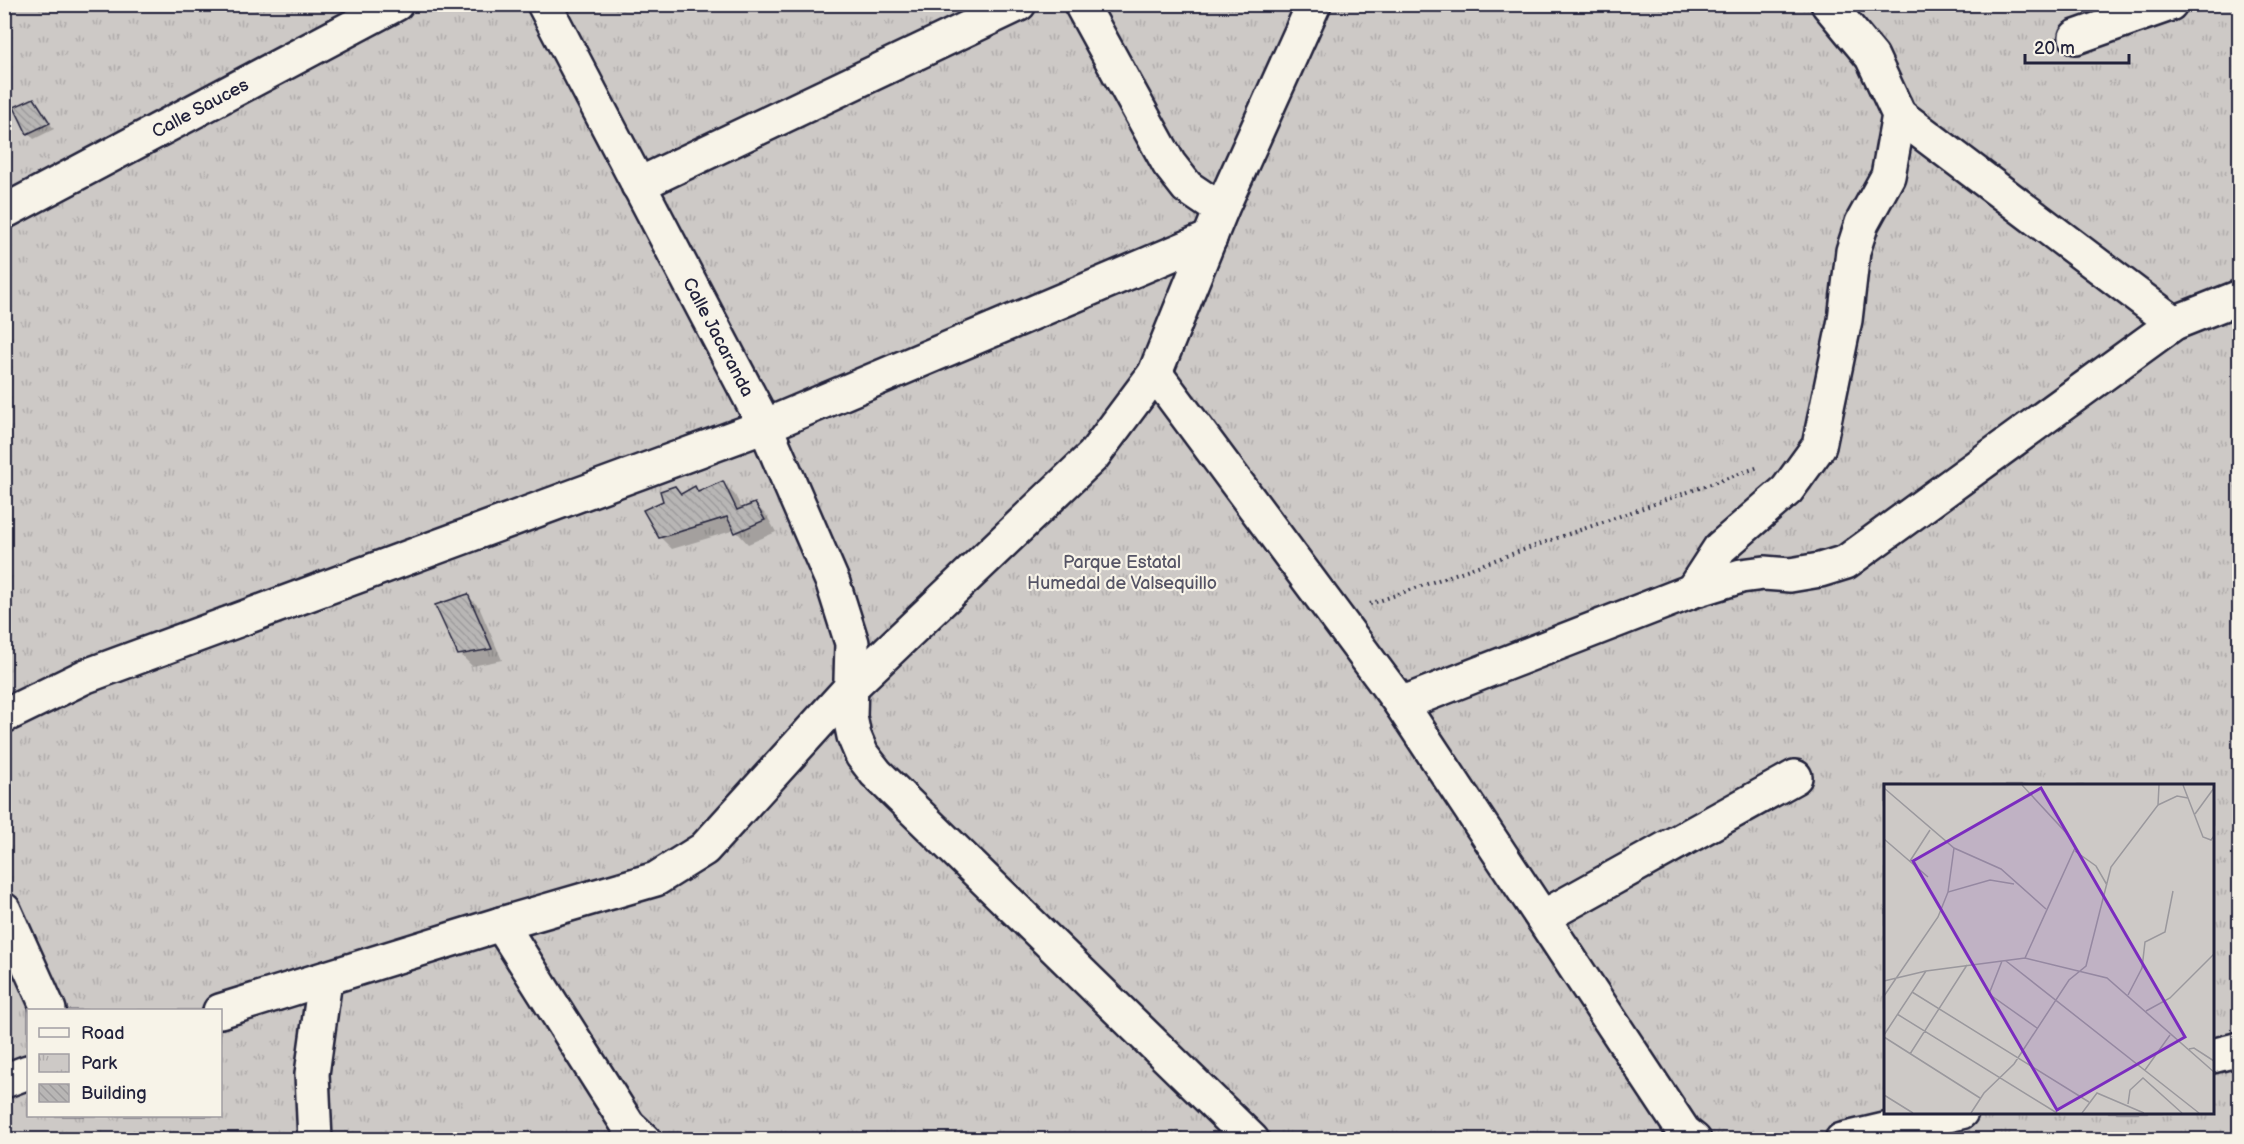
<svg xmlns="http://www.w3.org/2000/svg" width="2244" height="1144" viewBox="0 0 2244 1144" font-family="'Balsamiq Sans',sans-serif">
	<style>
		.park { fill: url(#park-tufts); stroke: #787680; stroke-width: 1.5; fill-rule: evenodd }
		.shadow { fill: #0003 }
		.building { fill: url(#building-back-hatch); stroke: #22223b; stroke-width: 1.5 }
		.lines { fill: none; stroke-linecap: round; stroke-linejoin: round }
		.minor-casing { stroke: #22223b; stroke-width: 38 }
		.path { stroke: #22223b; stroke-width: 4; stroke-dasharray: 1.5 4.5; stroke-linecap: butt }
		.minor { stroke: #f7f3e8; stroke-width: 33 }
		.labels { text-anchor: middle; stroke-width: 4.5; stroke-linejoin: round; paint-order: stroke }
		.street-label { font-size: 18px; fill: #22223b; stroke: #f7f3e8 }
		.park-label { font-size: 18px; fill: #555465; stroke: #f7f3e8 }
		.inset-road { fill: none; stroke: #9a989d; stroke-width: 1.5 }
		.view { fill: #7b2cbf; fill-opacity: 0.15; stroke: #7b2cbf; stroke-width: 3 }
		.inset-edge { fill: none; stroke: #22223b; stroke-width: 3 }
	</style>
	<defs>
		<pattern id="park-tufts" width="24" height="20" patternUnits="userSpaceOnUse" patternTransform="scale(1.5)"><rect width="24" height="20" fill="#cdc9c6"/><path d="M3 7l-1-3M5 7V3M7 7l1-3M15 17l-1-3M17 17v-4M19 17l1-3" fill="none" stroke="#b0acab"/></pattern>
		<pattern id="building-back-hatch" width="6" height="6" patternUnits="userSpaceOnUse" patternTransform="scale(1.5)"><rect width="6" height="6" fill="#b8b6b5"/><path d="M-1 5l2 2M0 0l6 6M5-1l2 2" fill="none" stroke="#9e9c9d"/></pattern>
	</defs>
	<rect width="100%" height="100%" fill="#eae6de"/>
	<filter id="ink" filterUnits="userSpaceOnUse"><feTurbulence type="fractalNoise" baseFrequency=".0167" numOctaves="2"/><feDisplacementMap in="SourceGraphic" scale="12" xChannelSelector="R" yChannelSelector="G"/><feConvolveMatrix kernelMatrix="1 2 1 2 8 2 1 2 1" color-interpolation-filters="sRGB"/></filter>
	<g filter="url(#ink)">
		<path class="park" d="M5,5H2239V1139L5,1140ZM1886,786H2212V1112H1886ZM28,1010H220V1116H28Z"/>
		<g class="shadow">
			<path d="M4,82L11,93L4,96Z"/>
			<path d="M33,100L54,129L34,139L28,133Z"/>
			<path d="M4,166L12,179L4,183Z"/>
			<path d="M723,483L735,495L742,509L755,504L767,516L776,532L748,544L735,530L672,549L660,537L665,502L674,487L682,495L695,488L700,493Z"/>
			<path d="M467,595L479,607L502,660L472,666L460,654Z"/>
		</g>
		<g class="building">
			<path d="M34,98L50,123L27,134L14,107Z"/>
			<path d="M723,481L737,510L755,503L765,520L735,533L727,517L659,538L643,510L663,501L660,491L675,486L681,494L695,486L698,492Z"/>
			<path d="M468,594L492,649L458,655L435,605Z"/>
		</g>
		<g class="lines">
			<defs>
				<g id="minor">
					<path id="s1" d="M544,4L765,426L833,583L852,643L850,717L854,736L862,755L876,773L1252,1140"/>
					<path d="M1081,4L1169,164L1187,187L1221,210"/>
					<path d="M2076,37L2170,4"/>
					<path d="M1899,115L2174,323"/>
					<path d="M638,185L1019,4"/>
					<path id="s2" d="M4,212L396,4"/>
					<path d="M1155,373L1401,704L1684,1132L1694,1140"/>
					<path d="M1692,591L1720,548L1787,490L1819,446L1845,320L1853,251L1862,223L1888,176L1899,115L1872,57L1828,4"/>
					<path d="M1401,704L1692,591L1741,576L1764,573L1790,575L1820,570L1846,562L2174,323L2240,297"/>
					<path d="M4,716L86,676L765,426L1210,238"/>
					<path d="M4,910L49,1010"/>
					<path d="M1543,917L1795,777"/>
					<path d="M501,924L628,1125L644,1140"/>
					<path d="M220,1011L501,924L656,879L704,849L852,686L1093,456L1155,373L1221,210L1314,4"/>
					<path d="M2212,1056L2240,1049"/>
					<path d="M4,1081L28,1072"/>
					<path d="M315,1140L312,1074L325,980"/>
					<path d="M1842,1140L1961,1112"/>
				</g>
			</defs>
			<use href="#minor" class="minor-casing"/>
			<path class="path" d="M1370,604L1759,467"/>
			<use href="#minor" class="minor"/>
		</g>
	</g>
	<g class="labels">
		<g class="street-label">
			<text dy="6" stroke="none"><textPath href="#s2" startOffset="222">Calle Sauces</textPath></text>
			<text dy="6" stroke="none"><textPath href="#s1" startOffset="376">Calle Jacaranda</textPath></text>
		</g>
		<g class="park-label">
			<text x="1122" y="568">Parque Estatal<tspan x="1122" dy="21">Humedal de Valsequillo</tspan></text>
		</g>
	</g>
	<g transform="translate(1884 784)">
		<rect width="330" height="330" fill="#eae6de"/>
		<path d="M0,1H330V329H0Z" fill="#cdc9c6"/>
		<path class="inset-road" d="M138,1L186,53L191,64L141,174M299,1L319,53L327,56L330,52M0,4L70,64L117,85L162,125M274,21L293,12L304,14M311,30L330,4M0,55L44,93M191,67L212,82L223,101M26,77L46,46M64,108L70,64M118,177L105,210L153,244M122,177L315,329M0,197L42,187L141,174L223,194L330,288M28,208L205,318M244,211L258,184L261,158L281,148L289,107M0,212L54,133L64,108L106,96L130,100M262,227L286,214L330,170M13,230L173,329M0,251L42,187M0,253L96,314M305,265L310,264L330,277M26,270L83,181M261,286L286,251M0,311L29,329M244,320L246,306L259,294L298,329M87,329L100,309L130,280L185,196L202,182L227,83L274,21L275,1M198,329L213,309L260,329"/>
		<path class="view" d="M157,4L301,253L173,326L29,77Z"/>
		<rect width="330" height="330" class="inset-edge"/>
	</g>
	<rect width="2244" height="1144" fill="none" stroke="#f7f3e8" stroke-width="24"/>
	<rect x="12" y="12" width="2220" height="1120" fill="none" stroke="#22223b" stroke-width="2" filter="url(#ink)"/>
	<rect x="27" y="1009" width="195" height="108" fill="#f7f3e8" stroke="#a29fa3" stroke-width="1.5"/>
	<rect x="39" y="1028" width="30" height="9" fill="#f7f3e8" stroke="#a29fa3" stroke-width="1.5"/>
	<text x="81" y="1039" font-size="18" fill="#22223b">Road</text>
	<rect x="39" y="1054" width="30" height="18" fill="url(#park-tufts)" stroke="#a29fa3" stroke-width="1.5"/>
	<text x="81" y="1069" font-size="18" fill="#22223b">Park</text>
	<rect x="39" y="1084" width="30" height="18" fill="url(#building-back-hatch)" stroke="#a29fa3" stroke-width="1.5"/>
	<text x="81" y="1099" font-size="18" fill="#22223b">Building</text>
	<path d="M2025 54v9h104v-9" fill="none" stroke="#22223b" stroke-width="3"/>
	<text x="2034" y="54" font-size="18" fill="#22223b" stroke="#f7f3e8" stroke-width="4.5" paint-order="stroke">20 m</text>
</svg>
